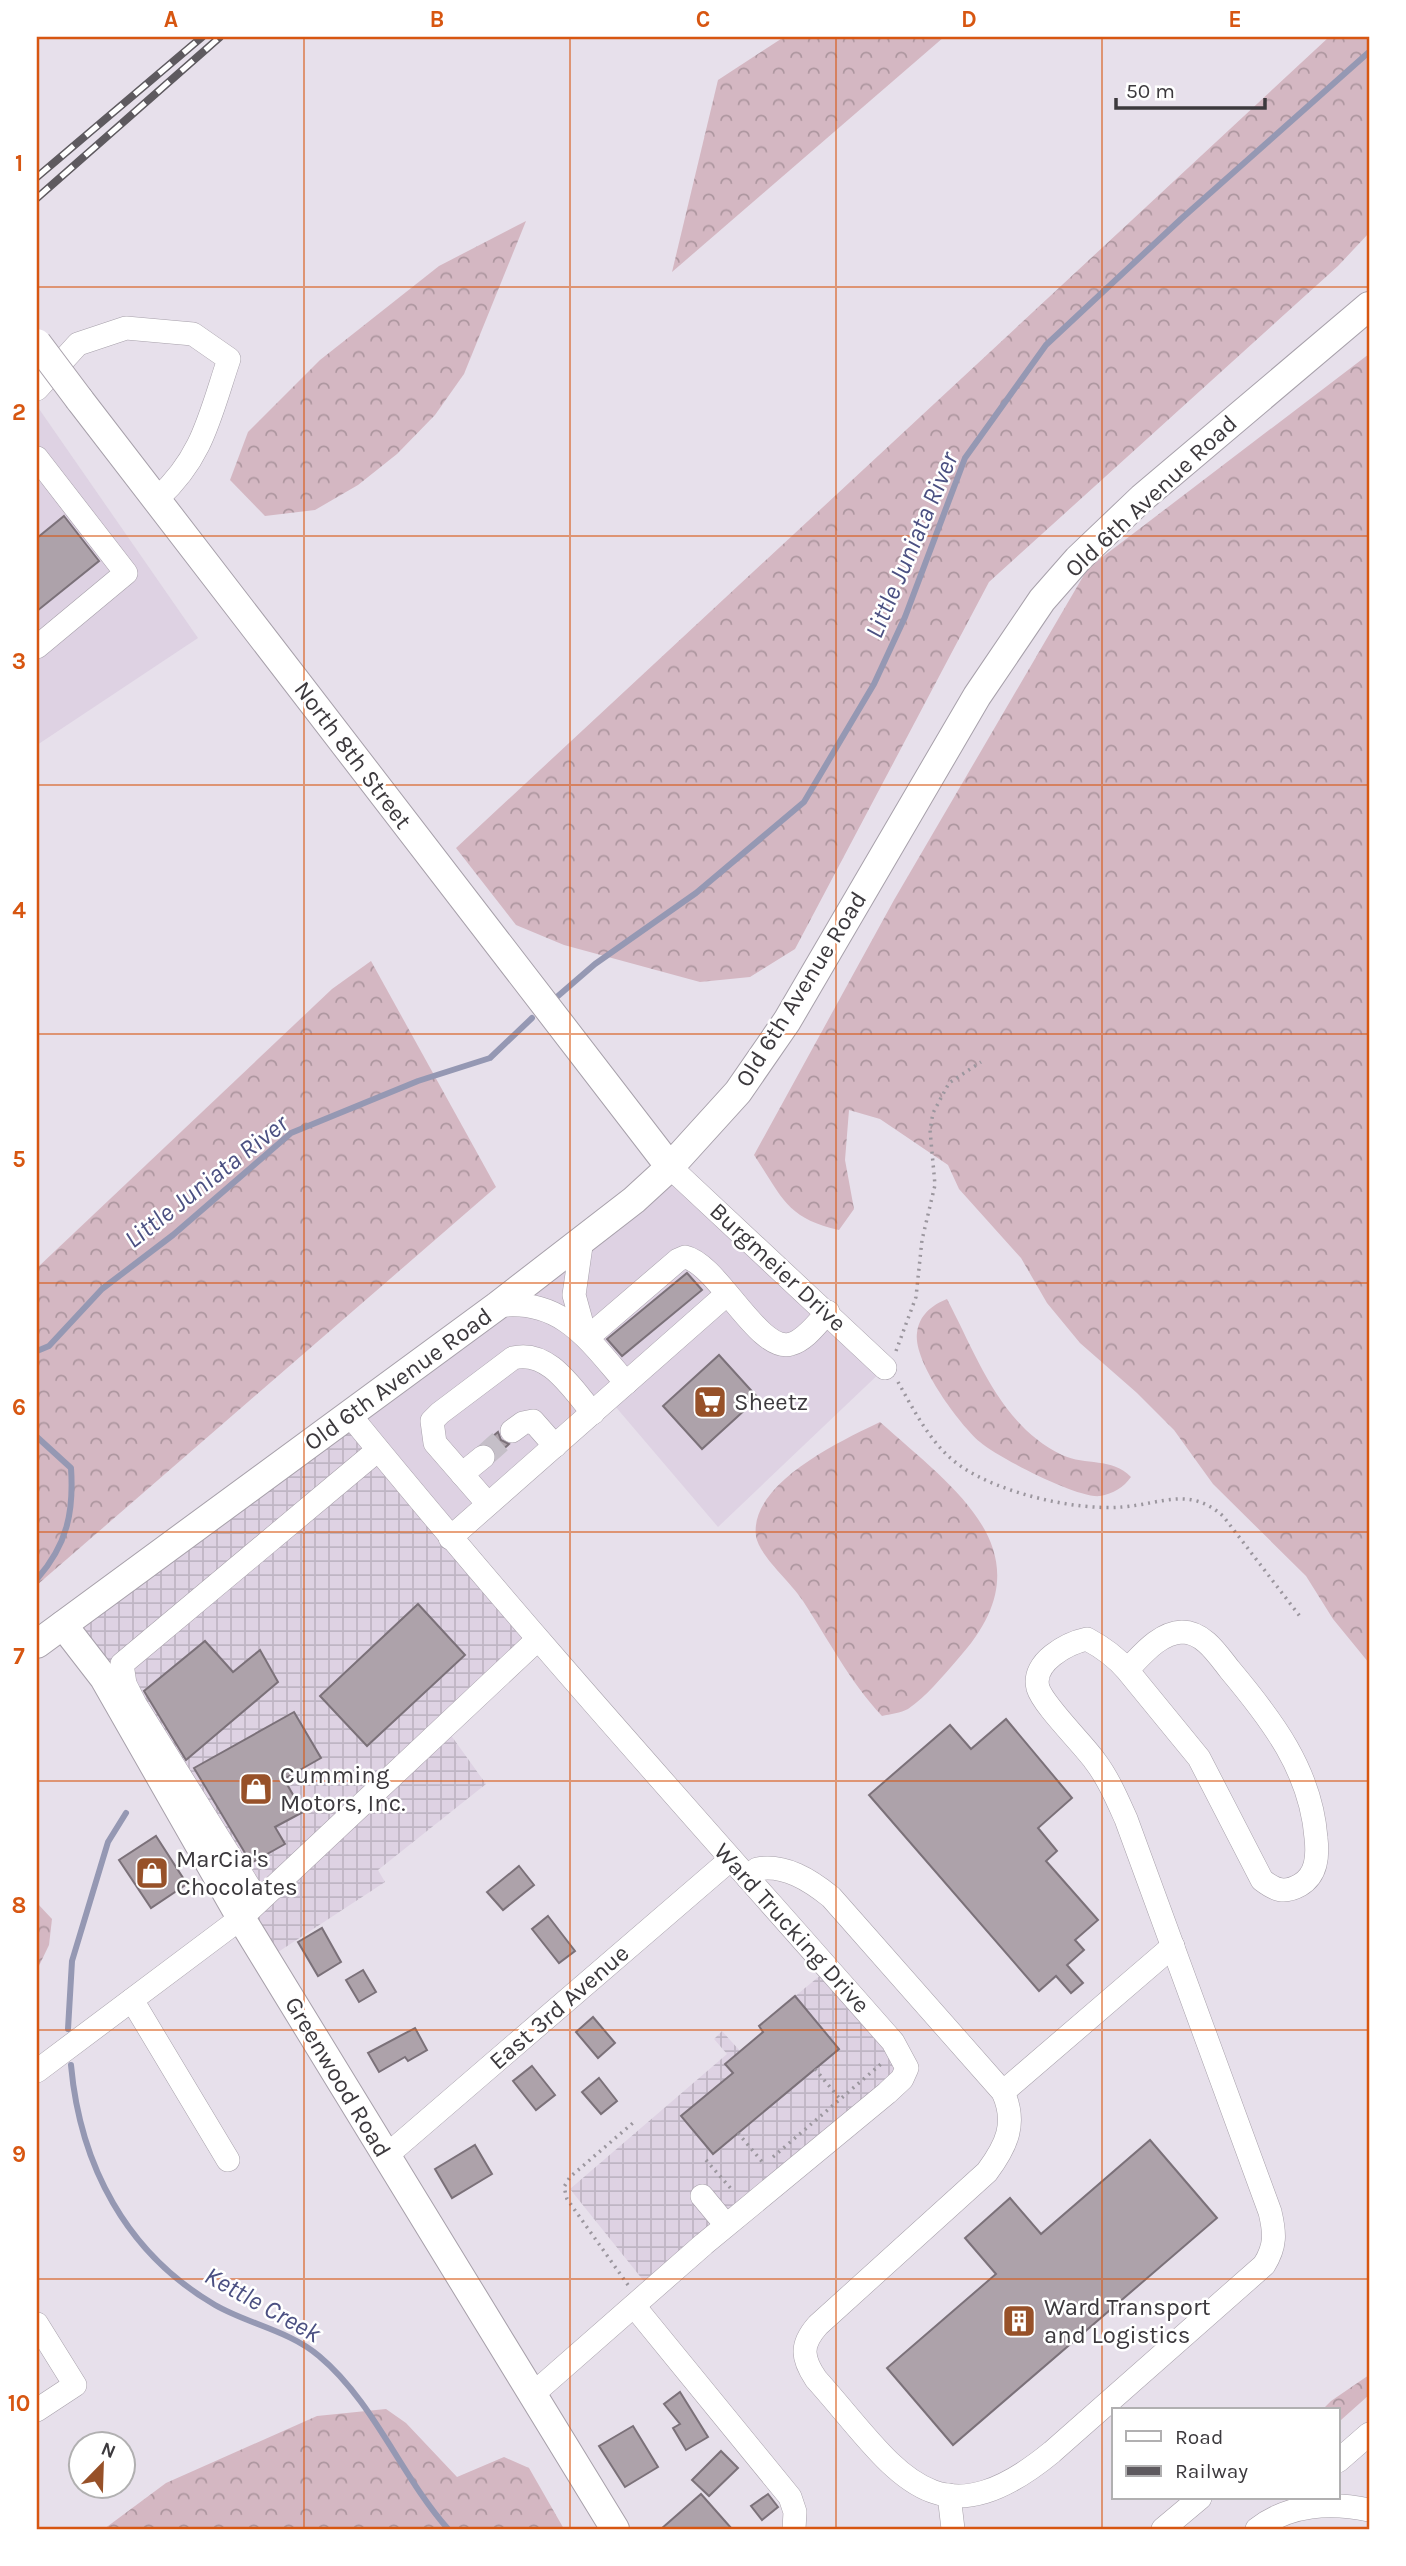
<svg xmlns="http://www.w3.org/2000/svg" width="1406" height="2566" viewBox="0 0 1406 2566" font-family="Karla,sans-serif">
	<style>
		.built { fill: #ded2e3 }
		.industrial { fill: url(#industrial-grid) }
		.forest { fill: url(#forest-crowns) }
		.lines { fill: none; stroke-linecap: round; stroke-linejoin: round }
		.stream { stroke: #9598b3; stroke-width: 6 }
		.building { fill: #ada2aa; stroke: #7b7179; stroke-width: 2 }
		.minor-tunnel { stroke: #c5bfc8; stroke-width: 23; stroke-dasharray: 23 11; stroke-linecap: butt }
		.minor-casing { stroke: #a7a0aa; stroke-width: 24 }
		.major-casing { stroke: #a7a0aa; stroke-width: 30 }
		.path { stroke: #9b969e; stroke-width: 3.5; stroke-dasharray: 2 5; stroke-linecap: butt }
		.minor { stroke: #fff; stroke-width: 23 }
		.major { stroke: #fff; stroke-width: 28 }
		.rail-casing { stroke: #5e5a5f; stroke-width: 8 }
		.rail { stroke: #fff; stroke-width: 5; stroke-dasharray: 16; stroke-linecap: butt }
		.major-bridge-casing { stroke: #a7a0aa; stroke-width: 30; stroke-linecap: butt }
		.major-bridge { stroke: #fff; stroke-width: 28 }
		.grid { fill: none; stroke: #d75611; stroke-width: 2; stroke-opacity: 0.55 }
		.labels { text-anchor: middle; stroke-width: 5; stroke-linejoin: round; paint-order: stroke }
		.street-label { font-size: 24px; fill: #3c393d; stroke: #fff }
		.poi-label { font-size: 24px; fill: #3c393d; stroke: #fff; text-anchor: start }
		.water-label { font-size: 26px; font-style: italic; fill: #4b5082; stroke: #fff }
		.neatline { fill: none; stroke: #d75611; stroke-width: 2.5 }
		.grid-label { font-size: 23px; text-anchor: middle; font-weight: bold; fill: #d75611 }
	</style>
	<defs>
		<pattern id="industrial-grid" width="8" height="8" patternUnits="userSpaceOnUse" patternTransform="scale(1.75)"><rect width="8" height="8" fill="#ded2e3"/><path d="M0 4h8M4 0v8" fill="none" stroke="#bfb5c4"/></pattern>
		<pattern id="forest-crowns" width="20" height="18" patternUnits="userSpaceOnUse" patternTransform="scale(1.75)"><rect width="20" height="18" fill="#d4b7c2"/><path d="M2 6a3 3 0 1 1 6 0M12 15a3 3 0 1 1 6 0" fill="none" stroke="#ad969f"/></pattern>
	</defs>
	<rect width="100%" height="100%" fill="#e7e0eb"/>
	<g class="built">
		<path d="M37,406L198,638L37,745Z"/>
		<path d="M678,1168L885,1368L718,1527L609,1399L450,1538L350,1414Z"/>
	</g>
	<g class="industrial">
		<path d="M350,1414L537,1640L445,1727L486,1784L378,1870L385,1882L272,1956L71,1623Z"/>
		<path d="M828,1969L907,2067L651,2290L570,2189L727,2054L714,2039L722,2031L740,2051L763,2032L759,2026Z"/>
	</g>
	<g class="forest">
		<path d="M784,37H944L672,272L718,80Z"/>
		<path d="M1329,37H1369V233L1338,266L989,582L795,949L750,977L700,982L564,945L516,925L456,848Z"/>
		<path d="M526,221L464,374L435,415L397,454L358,485L315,510L265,516L230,480L248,432L320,360L439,266Z"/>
		<path d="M1369,354V1663L1333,1619L1306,1576L1213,1484L1174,1430L1137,1393L1080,1343L1047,1303L1021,1258L959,1189L948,1165L880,1119L849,1110L845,1160L854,1209L839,1230C787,1219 782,1197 754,1155L894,900L1088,568Z"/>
		<path d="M371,961L496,1187L37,1585V1268L332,989Z"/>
		<path d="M947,1299C977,1356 1000,1425 1062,1455C1086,1466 1112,1457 1131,1477C1124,1487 1113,1494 1100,1496C1078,1499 997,1457 980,1442C958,1423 913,1361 917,1333C919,1315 932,1305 947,1299Z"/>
		<path d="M880,1422C957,1491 1053,1555 957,1660C943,1676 926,1697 908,1709C901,1713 890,1714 882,1716C850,1682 828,1639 803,1601C792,1583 759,1556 756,1536C749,1483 843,1440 880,1422Z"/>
		<path d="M37,1903L52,1919L49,1945L37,1970Z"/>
		<path d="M1369,2375V2395L1341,2420H1338V2410H1322L1331,2401Z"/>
		<path d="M386,2409L406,2423L457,2477L504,2457L529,2468L564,2529H104L166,2483L317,2416Z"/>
	</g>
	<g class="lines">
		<g class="stream">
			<path d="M558,996L595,964L696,893L804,802L874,684L905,617L965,458L1046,345L1181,219L1369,52"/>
			<path d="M37,1351L49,1346L102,1289L173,1235L291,1133L418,1081L490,1058L532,1018"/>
			<path d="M37,1437L71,1468C74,1512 67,1545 37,1579"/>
			<path d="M68,2029L72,1961L108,1842L126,1813"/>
			<path d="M71,2065C80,2165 126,2253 215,2305C248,2324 290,2331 319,2356C374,2402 401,2476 448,2529"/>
		</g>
	</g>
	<g class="building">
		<path d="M64,516L99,561L37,611V538Z"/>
		<path d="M687,1273L702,1290L622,1356L607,1339Z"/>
		<path d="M719,1355L758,1398L702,1449L663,1406Z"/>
		<path d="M498,1432L501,1440L509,1444L497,1455L493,1448L485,1443Z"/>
		<path d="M418,1604L465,1655L367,1746L320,1696Z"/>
		<path d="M205,1641L233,1672L260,1650L278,1682L186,1760L144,1691Z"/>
		<path d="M294,1712L321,1758L284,1779L303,1812L275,1827L285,1844L251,1863L194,1768Z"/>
		<path d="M1006,1719L1072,1798L1038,1828L1057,1851L1046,1861L1098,1920L1075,1940L1084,1950L1067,1965L1083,1983L1071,1993L1056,1976L1039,1991L869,1795L950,1725L971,1749Z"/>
		<path d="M156,1836L187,1884L151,1908L119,1860Z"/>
		<path d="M519,1866L534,1885L503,1910L487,1892Z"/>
		<path d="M548,1916L575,1951L559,1963L532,1929Z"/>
		<path d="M322,1928L341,1962L318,1976L298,1942Z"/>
		<path d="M363,1970L376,1992L359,2002L346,1980Z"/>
		<path d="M795,1996L839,2049L713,2154L681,2116L733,2073L725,2064L763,2032L759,2026Z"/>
		<path d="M593,2017L615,2043L598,2058L576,2032Z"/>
		<path d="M415,2028L427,2050L408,2061L405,2057L379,2072L368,2053Z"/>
		<path d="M532,2066L555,2095L536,2110L513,2081Z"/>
		<path d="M599,2078L617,2101L601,2114L582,2092Z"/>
		<path d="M1150,2140L1217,2218L953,2445L887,2368L996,2274L965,2238L1010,2198L1041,2234Z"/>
		<path d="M475,2145L492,2174L452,2198L435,2169Z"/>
		<path d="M680,2392L708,2437L686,2450L673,2428L680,2424L664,2404Z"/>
		<path d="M633,2426L658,2467L625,2487L599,2446Z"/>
		<path d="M721,2451L738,2468L709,2496L692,2480Z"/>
		<path d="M701,2494L732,2529H661Z"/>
		<path d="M768,2494L778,2507L762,2520L751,2506Z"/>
	</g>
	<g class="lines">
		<path class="minor-tunnel" d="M483,1457L512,1431"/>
		<defs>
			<g id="minor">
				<path d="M37,389L78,344L126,328L193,334L229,359C210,415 203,457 158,498"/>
				<path d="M37,458L126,573L37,647"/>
				<path d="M670,1167L885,1368"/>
				<path d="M582,1239L574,1295L585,1335"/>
				<path d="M497,1306C561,1297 589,1340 626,1383"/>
				<path d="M587,1338L678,1260L685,1257C718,1264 759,1354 791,1344C806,1340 818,1322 828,1312"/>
				<path d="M349,1414C524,1629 710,1834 893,2042L907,2068L902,2079L887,2093L704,2244L533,2394"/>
				<path d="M512,1431L523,1423L533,1421L555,1446"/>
				<path d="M462,1474L483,1457"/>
				<path d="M488,1504L435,1443L432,1421L440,1413L513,1358C549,1349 572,1389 593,1413"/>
				<path d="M450,1538L727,1294"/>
				<path d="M748,1878L757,1869C785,1864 810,1880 831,1897L1003,2092C1017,2123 1007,2145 987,2172L818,2325C800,2345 802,2358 816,2379C894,2466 933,2550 1052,2452L1264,2265C1276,2246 1275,2233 1270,2212L1126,1819C1117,1799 1108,1778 1095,1761C1083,1744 1043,1705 1038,1688C1031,1662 1068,1643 1087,1639C1102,1647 1116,1657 1127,1670L1199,1758L1262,1880C1275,1890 1284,1894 1300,1885C1317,1875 1318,1856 1316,1838C1311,1771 1272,1720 1230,1670C1218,1655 1204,1632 1182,1632C1159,1633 1142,1655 1127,1670"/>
				<path d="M258,1901L135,1704L125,1684L122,1664L378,1450"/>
				<path d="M132,2000L228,2160"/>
				<path d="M37,2071L241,1918L537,1640"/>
				<path d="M1003,2092L1173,1946"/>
				<path d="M386,2156L731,1859"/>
				<path d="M702,2196L726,2225"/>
				<path d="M634,2306L790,2497L795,2512L794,2529"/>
				<path d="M37,2324L75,2385L37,2410"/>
				<path d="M1338,2461L1369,2434"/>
				<path d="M949,2495L953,2529"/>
				<path d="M1163,2529L1200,2498"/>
				<path d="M1257,2529C1289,2504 1331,2502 1369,2510"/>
			</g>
			<g id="major">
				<path d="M79,399L670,1167"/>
				<path d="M63,1625L104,1678L241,1918L615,2529"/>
				<path d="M37,1644L497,1306L634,1200L670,1167L738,1092L787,1021L977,696L1042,600L1078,559L1142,498L1369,306"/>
			</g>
		</defs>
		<use href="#minor" class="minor-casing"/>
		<use href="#major" class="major-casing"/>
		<g class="path">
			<path d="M896,1351L916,1297L922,1240L935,1185L930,1130L933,1113L949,1083L981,1062"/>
			<path d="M898,1382C915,1412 932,1447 962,1467C1000,1493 1076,1511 1122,1507C1162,1504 1189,1486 1223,1516L1302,1619"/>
			<path d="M815,2069L840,2099"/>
			<path d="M738,2133L764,2164"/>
			<path d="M773,2157L881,2064"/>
			<path d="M706,2160L733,2191"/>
			<path d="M628,2285L567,2199L564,2187L570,2177L634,2122"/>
		</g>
		<use href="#minor" class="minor"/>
		<use href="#major" class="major"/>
		<defs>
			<g id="rail">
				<path d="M37,177L202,37"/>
				<path d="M37,198L220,37"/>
			</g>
		</defs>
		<use href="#rail" class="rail-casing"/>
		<use href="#rail" class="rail"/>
		<defs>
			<path id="major-bridge" d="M37,343L79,399"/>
		</defs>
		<use href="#major-bridge" class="major-bridge-casing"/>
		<use href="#major-bridge" class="major-bridge"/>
	</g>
	<path class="grid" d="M304,37V2529M570,37V2529M836,37V2529M1102,37V2529M37,287H1369M37,536H1369M37,785H1369M37,1034H1369M37,1283H1369M37,1532H1369M37,1781H1369M37,2030H1369M37,2279H1369"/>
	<defs>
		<symbol id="supermarket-square" viewBox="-11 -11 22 22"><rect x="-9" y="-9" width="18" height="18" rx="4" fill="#975129" stroke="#fff"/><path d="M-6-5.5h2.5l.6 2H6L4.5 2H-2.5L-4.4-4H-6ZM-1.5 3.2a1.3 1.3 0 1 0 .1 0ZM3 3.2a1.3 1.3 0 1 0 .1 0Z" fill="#fff"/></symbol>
		<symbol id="shop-square" viewBox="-11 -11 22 22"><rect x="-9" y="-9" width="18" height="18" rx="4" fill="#975129" stroke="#fff"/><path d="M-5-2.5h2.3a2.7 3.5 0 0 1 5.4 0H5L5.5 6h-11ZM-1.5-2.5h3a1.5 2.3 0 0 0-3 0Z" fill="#fff"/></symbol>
		<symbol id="building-square" viewBox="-11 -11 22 22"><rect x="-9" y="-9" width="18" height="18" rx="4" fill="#975129" stroke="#fff"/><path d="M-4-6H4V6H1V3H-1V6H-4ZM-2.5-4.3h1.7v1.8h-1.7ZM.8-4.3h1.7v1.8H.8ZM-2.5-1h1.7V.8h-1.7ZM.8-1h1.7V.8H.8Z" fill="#fff"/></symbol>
	</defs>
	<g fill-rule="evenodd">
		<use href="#supermarket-square" x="691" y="1383" width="38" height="38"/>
		<use href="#shop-square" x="237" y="1770" width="38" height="38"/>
		<use href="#shop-square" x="133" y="1854" width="38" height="38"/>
		<use href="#building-square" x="1000" y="2302" width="38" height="38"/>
	</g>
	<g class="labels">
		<g class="street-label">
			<text transform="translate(1151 496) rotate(-43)" y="8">Old 6th Avenue Road</text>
			<text transform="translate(353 755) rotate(53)" y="8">North 8th Street</text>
			<text transform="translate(801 989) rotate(-58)" y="8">Old 6th Avenue Road</text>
			<text transform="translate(778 1267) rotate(43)" y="8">Burgmeier Drive</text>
			<text transform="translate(398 1379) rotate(-36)" y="8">Old 6th Avenue Road</text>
			<text transform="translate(792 1928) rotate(48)" y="8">Ward Trucking Drive</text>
			<text transform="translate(559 2007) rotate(-41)" y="8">East 3rd Avenue</text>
			<text transform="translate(338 2077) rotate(59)" y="8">Greenwood Road</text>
		</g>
		<g class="poi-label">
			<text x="734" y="1410">Sheetz</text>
			<text x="280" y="1783">Cumming<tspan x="280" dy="28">Motors, Inc.</tspan></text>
			<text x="176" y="1867">MarCia's<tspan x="176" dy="28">Chocolates</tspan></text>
			<text x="1044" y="2315">Ward Transport<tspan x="1044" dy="28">and Logistics</tspan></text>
		</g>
		<g class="water-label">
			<text transform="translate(911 545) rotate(-67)" y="9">Little Juniata River</text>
			<text transform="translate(206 1181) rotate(-38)" y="9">Little Juniata River</text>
			<text transform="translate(263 2304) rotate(29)" y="9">Kettle Creek</text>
		</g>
	</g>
	<rect width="1406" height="2566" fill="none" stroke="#ffffff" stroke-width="77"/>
	<rect x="1112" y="2408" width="228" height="91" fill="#ffffff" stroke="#b1b0b1" stroke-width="2"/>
	<rect x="1126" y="2431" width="35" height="10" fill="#ffffff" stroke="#b1b0b1" stroke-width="2"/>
	<text x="1175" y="2444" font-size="21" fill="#3c393d">Road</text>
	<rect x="1126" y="2466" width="35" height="10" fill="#5e5a5f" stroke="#b1b0b1" stroke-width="2"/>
	<text x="1175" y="2478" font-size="21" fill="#3c393d">Railway</text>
	<g transform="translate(102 2465) rotate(23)"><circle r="33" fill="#ffffff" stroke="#b1b0b1" stroke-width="2"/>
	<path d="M0-5L12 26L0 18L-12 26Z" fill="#975129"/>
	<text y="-10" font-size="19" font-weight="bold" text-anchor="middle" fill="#3c393d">N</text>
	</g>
	<path d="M1116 98v10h149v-10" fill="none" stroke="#3c393d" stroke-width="3.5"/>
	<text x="1126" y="98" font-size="21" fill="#3c393d" stroke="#ffffff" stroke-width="5" paint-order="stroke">50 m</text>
	<rect x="38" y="38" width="1330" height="2490" class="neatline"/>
	<g class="grid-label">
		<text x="171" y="27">A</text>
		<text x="437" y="27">B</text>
		<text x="703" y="27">C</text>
		<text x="969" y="27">D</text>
		<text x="1235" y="27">E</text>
		<text x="19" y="171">1</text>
		<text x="19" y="420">2</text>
		<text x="19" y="669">3</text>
		<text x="19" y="918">4</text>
		<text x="19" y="1167">5</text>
		<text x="19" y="1415">6</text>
		<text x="19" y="1664">7</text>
		<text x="19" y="1913">8</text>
		<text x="19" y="2162">9</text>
		<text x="19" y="2411">10</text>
	</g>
</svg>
